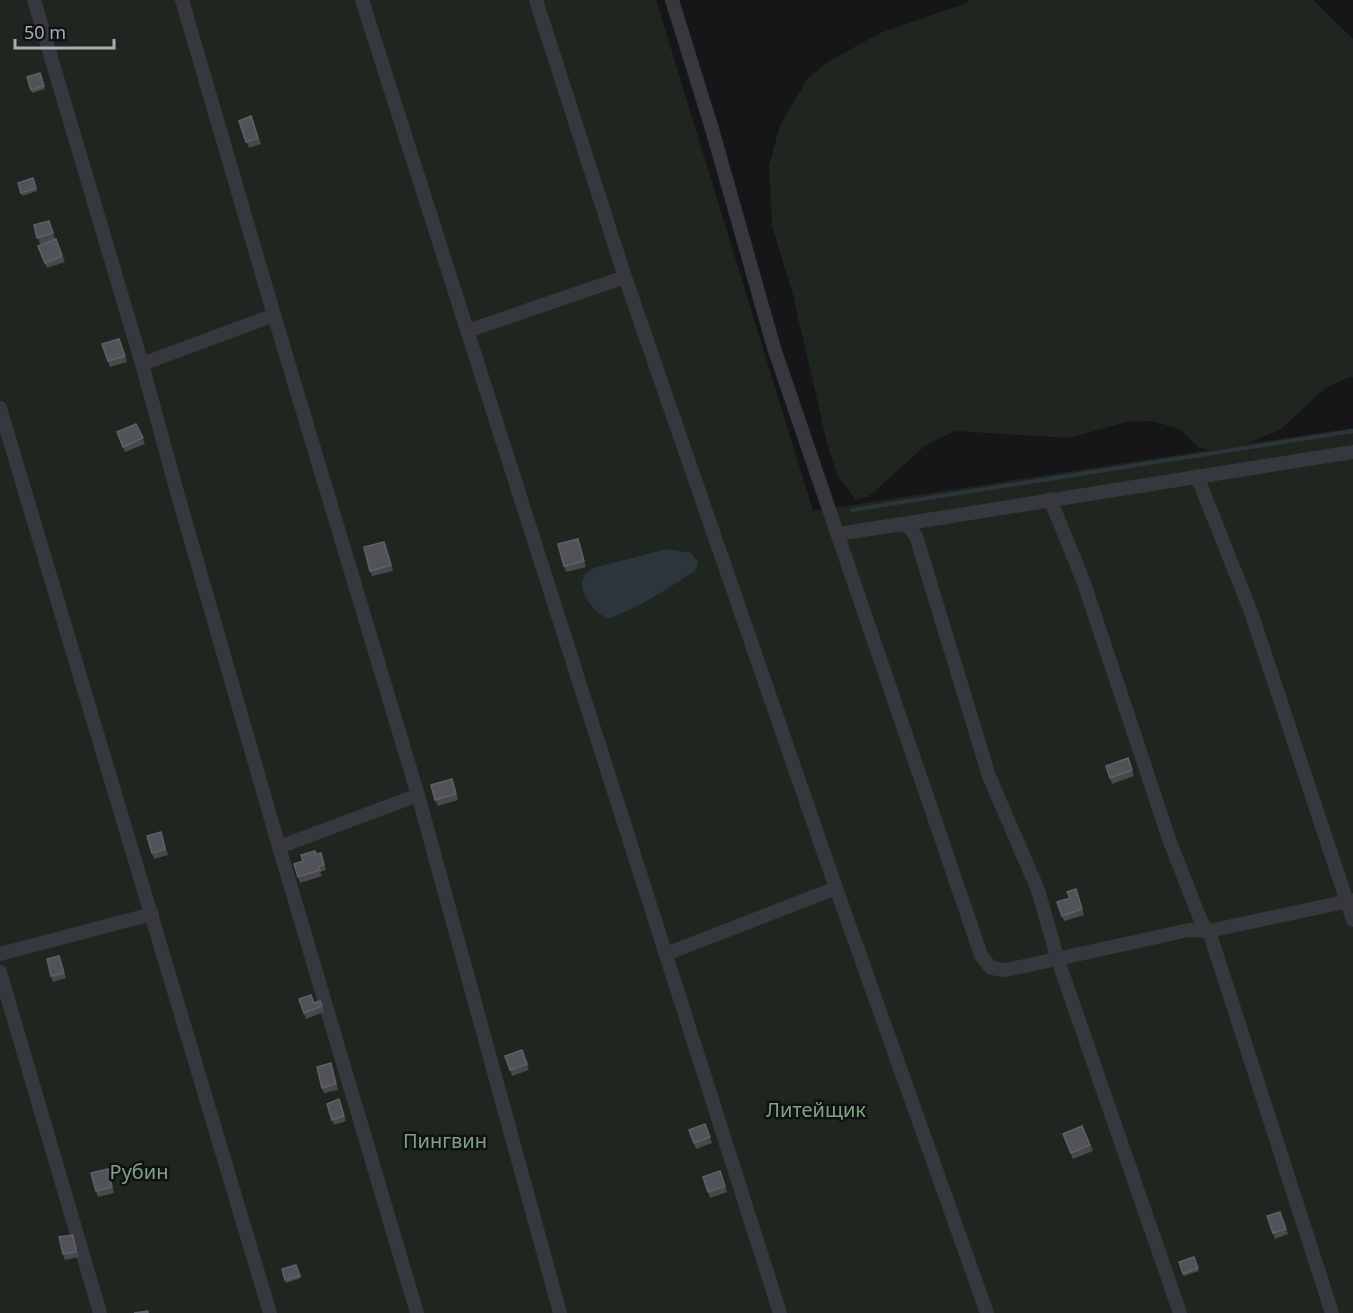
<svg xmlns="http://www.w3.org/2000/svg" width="1353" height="1313" viewBox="0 0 1353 1313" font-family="'Noto Sans',sans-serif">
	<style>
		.green { fill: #1e261f }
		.water { fill: #2c353c }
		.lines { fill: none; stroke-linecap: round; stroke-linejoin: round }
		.stream { stroke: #2c353c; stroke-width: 4 }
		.minor { stroke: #37383d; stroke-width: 14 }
		.wall { fill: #47494d }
		.building { fill: #525359; stroke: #5f6168; stroke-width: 1.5 }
		.labels { text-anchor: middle; stroke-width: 5; stroke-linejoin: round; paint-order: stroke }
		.park-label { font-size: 20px; fill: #7fa381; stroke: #111113 }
	</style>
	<rect width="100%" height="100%" fill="#161618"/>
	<path class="green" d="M0,0H656L813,511L1209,450L1199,448L1180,429L1152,421L1126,422L1070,438L955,431L926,445L869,496L856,500L838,477L828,447L793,295L772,226L769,166L780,125L808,78L831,60L880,33L964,4L969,0H1313L1353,39V378L1349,377L1324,389L1281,429L1246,444L1353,428V1313H0Z"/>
	<path class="water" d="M667,549L691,553L698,562L695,571C667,589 640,607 608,619C595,613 575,590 585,575C585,574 592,569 593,568Z"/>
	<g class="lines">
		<path class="stream" d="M852,510L1353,431"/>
		<g class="minor">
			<path d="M34,0L142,364L177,492L279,847L417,1313"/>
			<path d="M182,0L274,315L418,795L560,1313"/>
			<path d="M362,0L780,1313"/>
			<path d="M536,0L625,277L836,888L987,1313"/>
			<path d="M672,0L712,129L774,348L981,955L991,968L1006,970L1189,930L1209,931L1353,900"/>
			<path d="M467,331L625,277"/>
			<path d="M142,364L274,315"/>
			<path d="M0,408L270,1313"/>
			<path d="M1197,476L1251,612L1353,920"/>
			<path d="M1050,499L1083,580L1170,842L1201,921L1209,931L1332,1313"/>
			<path d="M902,524L1353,452"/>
			<path d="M838,534L902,524L909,527L916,536L989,776L1038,890L1058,960L1180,1313"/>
			<path d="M279,847L418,795"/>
			<path d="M0,954L152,914"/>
			<path d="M666,954L836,888"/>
			<path d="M0,972L100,1313"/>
		</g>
	</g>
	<g class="wall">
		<path d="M40,73L45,89L32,93L27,77Z"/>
		<path d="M251,116L261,144L249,148L239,121Z"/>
		<path d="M33,178L37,191L22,196L18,183Z"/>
		<path d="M49,221L55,239L40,244L34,225Z"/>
		<path d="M56,239L65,262L47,268L38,247Z"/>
		<path d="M119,339L127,362L110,367L102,344Z"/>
		<path d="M136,424L145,444L125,452L117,432Z"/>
		<path d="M578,539L586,567L566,572L564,566Z"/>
		<path d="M386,547L393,571L372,576L370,571Z"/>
		<path d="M1128,758L1134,776L1112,784L1106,766Z"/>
		<path d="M454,785L458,800L438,806L435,800Z"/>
		<path d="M163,838L168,855L154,859L152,853Z"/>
		<path d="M321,853L326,870L320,872L322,876L300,883L294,864L303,861Z"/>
		<path d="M1076,889L1084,915L1064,921L1057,902L1070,898Z"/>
		<path d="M61,962L66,978L53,982L51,976Z"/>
		<path d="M299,999L314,1003L320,1001L324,1012L306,1019Z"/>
		<path d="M522,1050L529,1070L512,1076L505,1056Z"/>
		<path d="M331,1063L338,1090L324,1093L322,1088Z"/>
		<path d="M339,1099L346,1121L334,1125L327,1104Z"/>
		<path d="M705,1124L712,1143L696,1149L689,1130Z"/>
		<path d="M1082,1126L1093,1151L1073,1159L1063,1134Z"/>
		<path d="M108,1169L114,1193L98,1197L96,1191Z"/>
		<path d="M720,1171L727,1192L710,1198L703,1177Z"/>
		<path d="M1280,1212L1288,1234L1275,1239L1267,1216Z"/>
		<path d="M75,1240L79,1257L65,1260L63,1254Z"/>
		<path d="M1194,1257L1199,1271L1184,1276L1179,1262Z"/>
		<path d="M296,1265L301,1278L286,1283L282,1269Z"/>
	</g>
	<g class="building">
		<path d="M40,73L44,86L31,90L27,77Z"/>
		<path d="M251,116L258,138L246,142L239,121Z"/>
		<path d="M33,178L36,188L21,193L18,183Z"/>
		<path d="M49,221L53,233L37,238L34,225Z"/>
		<path d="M56,239L62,256L45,263L38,246Z"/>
		<path d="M119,339L125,356L108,361L102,344Z"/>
		<path d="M136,424L143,438L123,447L117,432Z"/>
		<path d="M578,539L584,561L564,566L558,544Z"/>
		<path d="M384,542L391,565L370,571L364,547Z"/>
		<path d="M1128,758L1132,770L1110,778L1106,766Z"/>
		<path d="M452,779L456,794L435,800L431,785Z"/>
		<path d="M161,832L165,849L152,853L147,836Z"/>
		<path d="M315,851L316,854L321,853L324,865L318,866L320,870L298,877L294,864L303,861L301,855Z"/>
		<path d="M1076,889L1082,909L1062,916L1057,902L1070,898L1067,892Z"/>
		<path d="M59,956L64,973L51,976L47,959Z"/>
		<path d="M311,995L314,1003L320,1001L322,1006L304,1013L299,999Z"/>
		<path d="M522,1050L527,1064L510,1070L505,1056Z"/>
		<path d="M331,1063L336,1084L322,1088L317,1067Z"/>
		<path d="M339,1099L344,1116L332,1120L327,1104Z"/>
		<path d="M705,1124L710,1137L694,1143L689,1130Z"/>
		<path d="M1082,1126L1090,1145L1071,1153L1063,1134Z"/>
		<path d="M108,1169L112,1187L96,1191L91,1173Z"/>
		<path d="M720,1171L725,1186L708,1192L703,1177Z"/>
		<path d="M1280,1212L1286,1229L1273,1233L1267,1216Z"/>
		<path d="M73,1235L76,1252L63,1254L59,1237Z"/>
		<path d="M1194,1257L1198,1268L1183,1274L1179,1262Z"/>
		<path d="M296,1265L300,1276L285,1280L282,1269Z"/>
		<path d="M148,1311V1313H134Z"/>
	</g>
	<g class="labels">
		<g class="park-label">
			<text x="816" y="1117">Литейщик</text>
			<text x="445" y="1148">Пингвин</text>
			<text x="139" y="1179">Рубин</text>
		</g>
	</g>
	<path d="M15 39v9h99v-9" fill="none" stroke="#a8adb8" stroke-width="3"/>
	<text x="24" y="39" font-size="18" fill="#a8adb8" stroke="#111113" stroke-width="4.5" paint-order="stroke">50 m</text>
</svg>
